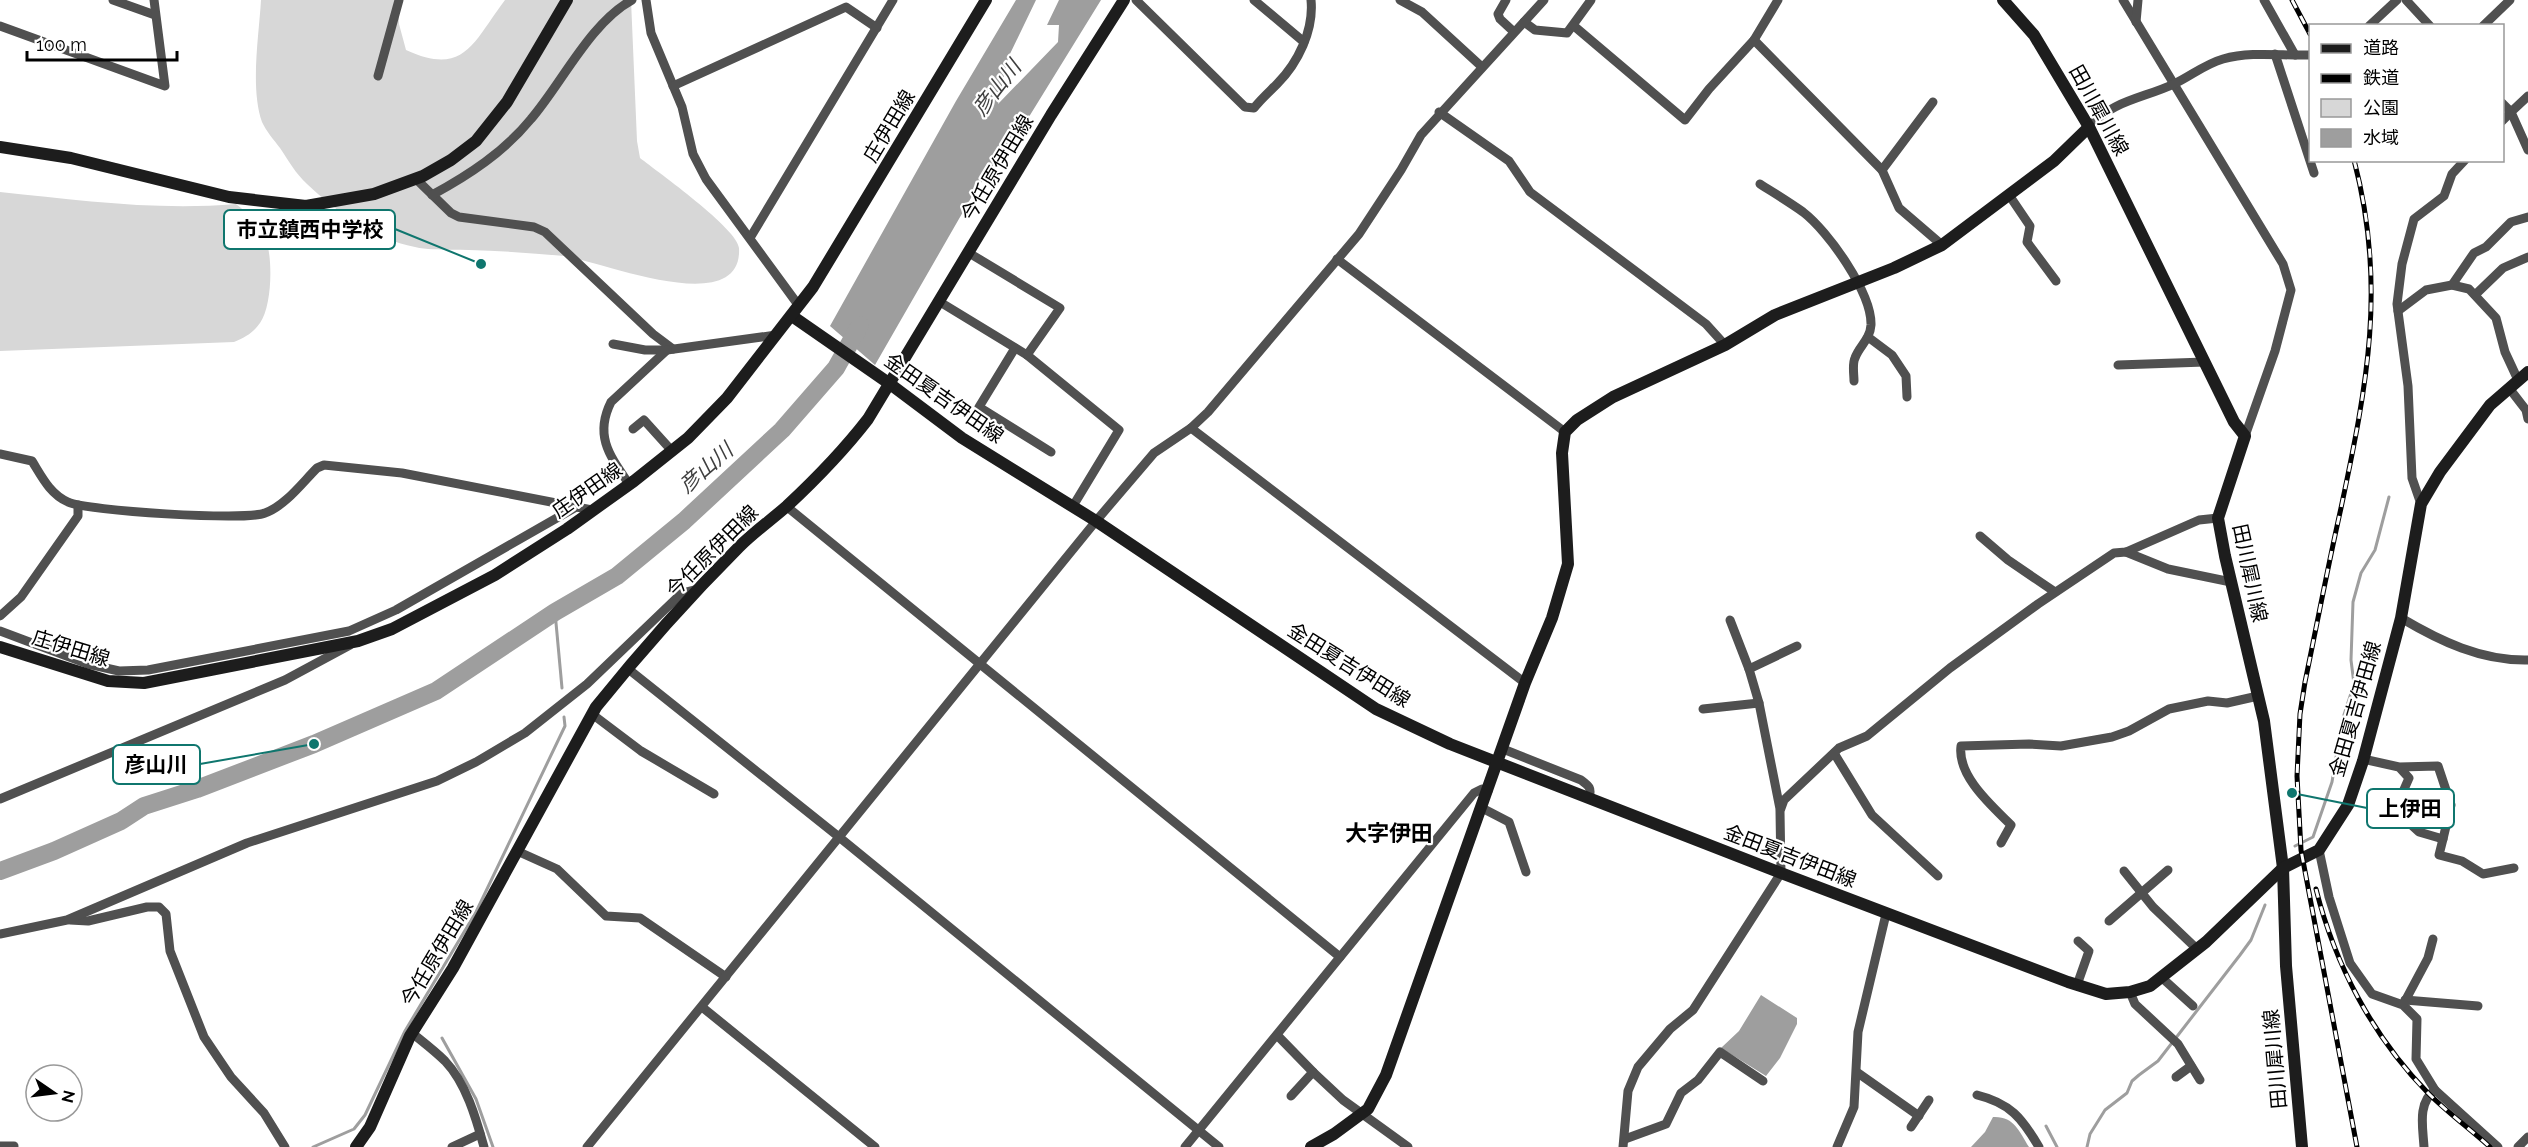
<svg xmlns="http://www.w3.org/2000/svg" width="2528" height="1147" viewBox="0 0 2528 1147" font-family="Raleway,'Noto Sans JP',sans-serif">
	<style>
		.green { fill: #d7d7d7 }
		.water { fill: #9e9e9e }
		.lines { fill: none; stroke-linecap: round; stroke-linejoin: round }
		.stream { stroke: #9e9e9e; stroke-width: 3 }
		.river { stroke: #9e9e9e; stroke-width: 18 }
		.street { stroke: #505050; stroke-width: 9 }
		.secondary { stroke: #1d1d1d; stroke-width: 12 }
		.rail-casing { stroke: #000; stroke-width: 5 }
		.rail { stroke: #fff; stroke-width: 3; stroke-dasharray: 9; stroke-linecap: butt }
		.labels { text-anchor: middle; stroke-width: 4.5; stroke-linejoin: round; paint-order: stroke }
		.street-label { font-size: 20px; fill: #000; stroke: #fff }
		.water-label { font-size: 21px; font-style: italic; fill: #3f3f3f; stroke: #fff }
		.quarter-label { font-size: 22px; font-weight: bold; fill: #000; stroke: #fff }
		.leader { fill: none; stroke: #0f766e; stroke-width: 2 }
		.callout-dot { fill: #0f766e; stroke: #fff; stroke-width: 2 }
		.callout { fill: #fff; stroke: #0f766e; stroke-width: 2 }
		.callout-label { font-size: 21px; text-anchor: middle; font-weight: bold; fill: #000 }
	</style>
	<rect width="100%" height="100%" fill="#fff"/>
	<g class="green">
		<path d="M261,0H398L399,24L406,50C465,77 473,42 505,0H631L637,141L640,158C658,172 738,229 739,248C743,321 597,260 564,256C533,253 501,251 469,250C452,249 432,251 415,247C374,239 337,212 307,184C296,174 288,160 280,148C274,140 266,131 262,122C250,88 259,35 261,0Z"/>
		<path d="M0,192C78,200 157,211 236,204C248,213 260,226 266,240C273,259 272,306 260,323C253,333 246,337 234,342L0,351Z"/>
	</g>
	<g class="water">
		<path d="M1016,0H1036L1008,58L998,104L1058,42L1059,25H1047L1059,0H1101L1027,120L975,191L875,365L830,326L956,101Z"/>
		<path d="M1761,995L1797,1018V1024L1780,1058L1766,1076L1721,1048L1739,1031Z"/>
		<path d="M1993,1117C2014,1116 2019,1131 2029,1147H1971L1985,1132Z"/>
	</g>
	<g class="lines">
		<g class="stream">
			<path d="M555,612L562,688"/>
			<path d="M2295,846L2313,837L2332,782L2342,721L2354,684L2351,660L2353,602L2361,573L2375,550L2389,497"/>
			<path d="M442,1038L476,1099L493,1147"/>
			<path d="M2046,1126L2057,1147"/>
			<path d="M313,1147L354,1129L365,1115L405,1031L476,912L565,726L564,717"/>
			<path d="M2087,1147L2090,1134L2105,1110L2127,1093L2132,1081L2139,1075L2158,1061L2240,955L2251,940L2265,905"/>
		</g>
		<path class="river" d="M0,871L54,851L121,821L144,806L197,789L314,744L436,691L555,612L617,576L684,521L782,430L836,368L860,325"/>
		<g class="street">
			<path d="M113,0L155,15"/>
			<path d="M646,0L651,33L682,107L693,154L706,179L799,306"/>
			<path d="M1136,0L1245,107L1254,108C1261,99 1269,92 1277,84C1298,63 1314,30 1311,0"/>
			<path d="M1254,0L1304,42"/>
			<path d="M1400,0L1422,12L1482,67"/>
			<path d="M1506,0L1498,14L1500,19L1514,32"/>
			<path d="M2123,0L2283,264L2291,290L2275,351L2245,436"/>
			<path d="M2264,0L2295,55"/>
			<path d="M2406,0L2430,26"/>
			<path d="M1524,22L1535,30L1567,33L1591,0"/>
			<path d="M2136,22L2138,0"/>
			<path d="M0,26L165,86L154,0"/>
			<path d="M1574,26L1685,120L1709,89L1754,40L1778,0"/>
			<path d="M2369,26L2397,0"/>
			<path d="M2483,26L2510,0"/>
			<path d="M1754,40L1882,170L1899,208L1942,245"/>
			<path d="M2275,54L2314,173"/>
			<path d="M378,76L399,0"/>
			<path d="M673,86L846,7L877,28"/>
			<path d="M2528,96L2511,112L2528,150"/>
			<path d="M2502,103L2511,112L2502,121"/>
			<path d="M1439,112L1509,161L1530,192L1706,324L1725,345"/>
			<path d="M2089,127C2111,101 2144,98 2174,84C2191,76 2205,64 2223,59C2252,51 2282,56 2310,55"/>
			<path d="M1882,170L1933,102"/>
			<path d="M416,179L451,213L459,217L534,227L545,232L653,334L673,349"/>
			<path d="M1760,184C1774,193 1789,202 1803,212C1828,231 1872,293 1871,325C1870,340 1859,346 1855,358C1852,364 1854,374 1854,381"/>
			<path d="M432,195C469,175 504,152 531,119C562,83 590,23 632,0"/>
			<path d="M2009,195L2030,226L2027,242L2056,281"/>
			<path d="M750,238L893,0"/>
			<path d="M969,253L1060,308L1027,355"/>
			<path d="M1337,259L1565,432"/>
			<path d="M2452,285L2474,253L2486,247L2511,222L2528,217"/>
			<path d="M2475,295L2503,268L2528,257"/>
			<path d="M940,302L1027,355L1119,430L1073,506"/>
			<path d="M2398,311L2426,290L2452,285L2469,289L2496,318L2505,352L2518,380"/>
			<path d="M1868,337L1892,355L1906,376L1907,397"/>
			<path d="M613,344L645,350H667L776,335"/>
			<path d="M1015,348L979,407L1051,452"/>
			<path d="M2118,365L2205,362"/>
			<path d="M2509,388L2526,410L2528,419"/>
			<path d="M1191,428L1525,683"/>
			<path d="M633,429L644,420L672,451"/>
			<path d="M0,454L32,461C42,477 50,494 68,502C86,511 246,521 265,513C285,506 302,483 317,468L324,465L402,473L592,510"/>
			<path d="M629,484C610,456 594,436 611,402L667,350"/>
			<path d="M2421,504L2412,478L2408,386L2397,304L2402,264L2414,219L2444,196L2452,174L2465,160"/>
			<path d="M786,506L1340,957"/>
			<path d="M1980,536L2008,560L2055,592"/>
			<path d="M2126,552L2168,569L2231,582"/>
			<path d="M0,616L21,597L78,516V505"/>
			<path d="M2401,618C2440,641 2481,661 2528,660"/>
			<path d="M1730,620L1749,669"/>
			<path d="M0,631L88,664L119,671L148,670L349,631L396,610L576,507"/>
			<path d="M627,668L839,837L1219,1147"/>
			<path d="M1703,709L1759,703"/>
			<path d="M592,714L641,751L714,794"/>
			<path d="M1503,749L1581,780C1589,786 1592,788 1589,798"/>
			<path d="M1834,753L1872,815L1938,876"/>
			<path d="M2363,759L2399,767L2409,778L2395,810L2419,832L2443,839L2451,805L2438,766L2399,767"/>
			<path d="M0,799L285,680L350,645"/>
			<path d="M1482,808L1509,822L1526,872"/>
			<path d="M1780,809L1759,703L1749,669L1797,646"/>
			<path d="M2443,839L2439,855L2462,861L2483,874L2514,868"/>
			<path d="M2001,843L2011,825C1992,806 1957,776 1961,746L2029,744L2061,746L2112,737L2129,731L2169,709L2208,701L2227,703L2258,696"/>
			<path d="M2319,850L2329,897L2350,963L2372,994L2403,1005L2417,1019L2416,1059L2435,1090C2417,1103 2423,1128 2424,1147"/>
			<path d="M517,851L557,869L606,916L640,918L726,977"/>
			<path d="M2124,871L2153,907L2197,949"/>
			<path d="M70,920L88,921L147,907H159L166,914L170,951L204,1037L231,1077L264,1113L285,1147"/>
			<path d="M2109,921L2168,870"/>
			<path d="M0,934L67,920L247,843L437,781L476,762L525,733L587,684L682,593L698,589"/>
			<path d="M2161,977L2193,1006"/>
			<path d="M2077,985L2089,951L2078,941"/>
			<path d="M2130,992L2135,1004L2178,1044L2200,1080"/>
			<path d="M2405,1000L2478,1006"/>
			<path d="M2404,1003L2428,958L2433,939"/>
			<path d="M702,1007L875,1147"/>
			<path d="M412,1033C423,1042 435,1051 445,1061C466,1083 476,1118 484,1147"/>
			<path d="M1277,1035L1313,1072L1291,1096"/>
			<path d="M1313,1072L1343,1100L1408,1147"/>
			<path d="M1858,1073L1919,1116"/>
			<path d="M2176,1077L2191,1066"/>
			<path d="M2435,1090L2498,1147"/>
			<path d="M1977,1095C2010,1103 2022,1118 2039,1147"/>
			<path d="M1911,1127L1929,1100"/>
			<path d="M1625,1139L1666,1124L1681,1093L1698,1080L1720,1052L1763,1081"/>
			<path d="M0,1146H14"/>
			<path d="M452,1147L480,1134"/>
			<path d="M587,1147L1096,521L1154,453L1191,428L1208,412L1359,234L1401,170L1421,135L1544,0"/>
			<path d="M1185,1147L1474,793L1482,789L1488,791"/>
			<path d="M1623,1147L1628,1091L1638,1067L1670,1029L1693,1010L1781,873L1780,811L1784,800L1839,748L1867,736L1950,668L2038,604L2114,553L2126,552L2199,520L2218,518"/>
			<path d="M1837,1147L1854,1107L1858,1032L1886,914"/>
			<path d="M2518,1147L2528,1137"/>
		</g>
		<g class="secondary">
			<path d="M2003,0L2034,35L2089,127L2234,422L2245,436L2218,518L2225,556L2264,721L2283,868L2286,966L2302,1147"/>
			<path d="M0,147L71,158L229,197L306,206L374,194L423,176L451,160L476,141L507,102L567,0"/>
			<path d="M792,316L890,384L962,438L1096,521L1376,709L1450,744L1781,873L2068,982L2106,994L2130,992L2150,986L2206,942L2283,868L2319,850L2348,805L2363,761L2401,618L2421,504L2440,472L2490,405L2528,372"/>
			<path d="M0,647L108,681L144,683L358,641L392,629L495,575L567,529L634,481L688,438L727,398L813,287L986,0"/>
			<path d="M356,1147L370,1127L410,1036L453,968L596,707C641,651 688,598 739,547C754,532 771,520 787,506C816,479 844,450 868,419L1051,115L1124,0"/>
			<path d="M1311,1147L1334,1134L1368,1109L1386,1075L1525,683L1552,618L1568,564L1562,453L1565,432L1577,420L1613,397L1725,345L1775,315L1894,268L1942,245L2054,161L2089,127"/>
		</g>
		<defs>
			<g id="rail">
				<path d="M2292,0L2310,34"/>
				<path d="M2354,160C2387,285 2367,385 2341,508C2328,566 2317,624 2305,682L2300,714L2297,776L2301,850L2357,1147"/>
				<path d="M2316,889C2335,965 2373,1037 2428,1093C2447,1112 2470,1129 2490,1147"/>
			</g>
		</defs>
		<use href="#rail" class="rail-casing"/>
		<use href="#rail" class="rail"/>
	</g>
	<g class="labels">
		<g class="street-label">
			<text transform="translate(2099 110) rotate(61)" y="7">田川犀川線</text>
			<text transform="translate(889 126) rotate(-59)" y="7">庄伊田線</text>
			<text transform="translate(997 168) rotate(-59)" y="7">今任原伊田線</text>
			<text transform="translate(944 398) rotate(35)" y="7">金田夏吉伊田線</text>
			<text transform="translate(587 490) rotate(-35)" y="7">庄伊田線</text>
			<text transform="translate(712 551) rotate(-45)" y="7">今任原伊田線</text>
			<text transform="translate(2250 573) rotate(78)" y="7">田川犀川線</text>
			<text transform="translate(71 648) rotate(17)" y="7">庄伊田線</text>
			<text transform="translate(1349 665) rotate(32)" y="7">金田夏吉伊田線</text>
			<text transform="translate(2355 709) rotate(-74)" y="7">金田夏吉伊田線</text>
			<text transform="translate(1790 856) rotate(21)" y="7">金田夏吉伊田線</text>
			<text transform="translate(437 953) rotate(-59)" y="7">今任原伊田線</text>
			<text transform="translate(2275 1059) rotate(-95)" y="7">田川犀川線</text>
		</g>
		<g class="water-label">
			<text transform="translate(997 88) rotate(-52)" y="7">彦山川</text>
			<text transform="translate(706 468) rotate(-41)" y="7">彦山川</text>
		</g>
		<g class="quarter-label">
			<text x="1389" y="841">大字伊田</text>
		</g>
	</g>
	<path class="leader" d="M481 264L395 229M314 744L200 764M2292 793L2367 808"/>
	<g class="callout-dot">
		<circle cx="481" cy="264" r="6"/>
		<circle cx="314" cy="744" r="6"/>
		<circle cx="2292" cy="793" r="6"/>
	</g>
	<g class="callout">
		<rect x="224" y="210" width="171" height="39" rx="6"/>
		<rect x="113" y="745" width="87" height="39" rx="6"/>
		<rect x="2367" y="789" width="87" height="39" rx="6"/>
	</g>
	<g class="callout-label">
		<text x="310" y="237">市立鎮西中学校</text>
		<text x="156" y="772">彦山川</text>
		<text x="2410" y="816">上伊田</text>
	</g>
	<rect x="2309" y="24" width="195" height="138" fill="#ffffff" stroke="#999999" stroke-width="1.5"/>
	<rect x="2321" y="44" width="30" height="9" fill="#1d1d1d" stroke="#999999" stroke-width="1.5"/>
	<text x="2363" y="54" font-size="18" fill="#000000">道路</text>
	<rect x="2321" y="74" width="30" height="9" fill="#000000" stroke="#999999" stroke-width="1.5"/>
	<text x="2363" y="84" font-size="18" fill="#000000">鉄道</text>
	<rect x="2321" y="99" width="30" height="18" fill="#d7d7d7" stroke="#999999" stroke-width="1.5"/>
	<text x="2363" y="114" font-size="18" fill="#000000">公園</text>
	<rect x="2321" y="129" width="30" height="18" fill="#9e9e9e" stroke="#999999" stroke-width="1.5"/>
	<text x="2363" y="144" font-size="18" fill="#000000">水域</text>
	<g transform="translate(54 1093) rotate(104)"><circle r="28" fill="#ffffff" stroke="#999999" stroke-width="1.5"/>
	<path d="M0-4.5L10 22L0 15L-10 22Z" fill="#000000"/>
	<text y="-9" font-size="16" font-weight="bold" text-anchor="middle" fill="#000000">N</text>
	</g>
	<path d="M27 51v9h150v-9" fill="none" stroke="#000000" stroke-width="3"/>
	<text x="36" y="51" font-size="18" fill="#000000" stroke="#ffffff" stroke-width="4.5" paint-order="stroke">100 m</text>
</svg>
